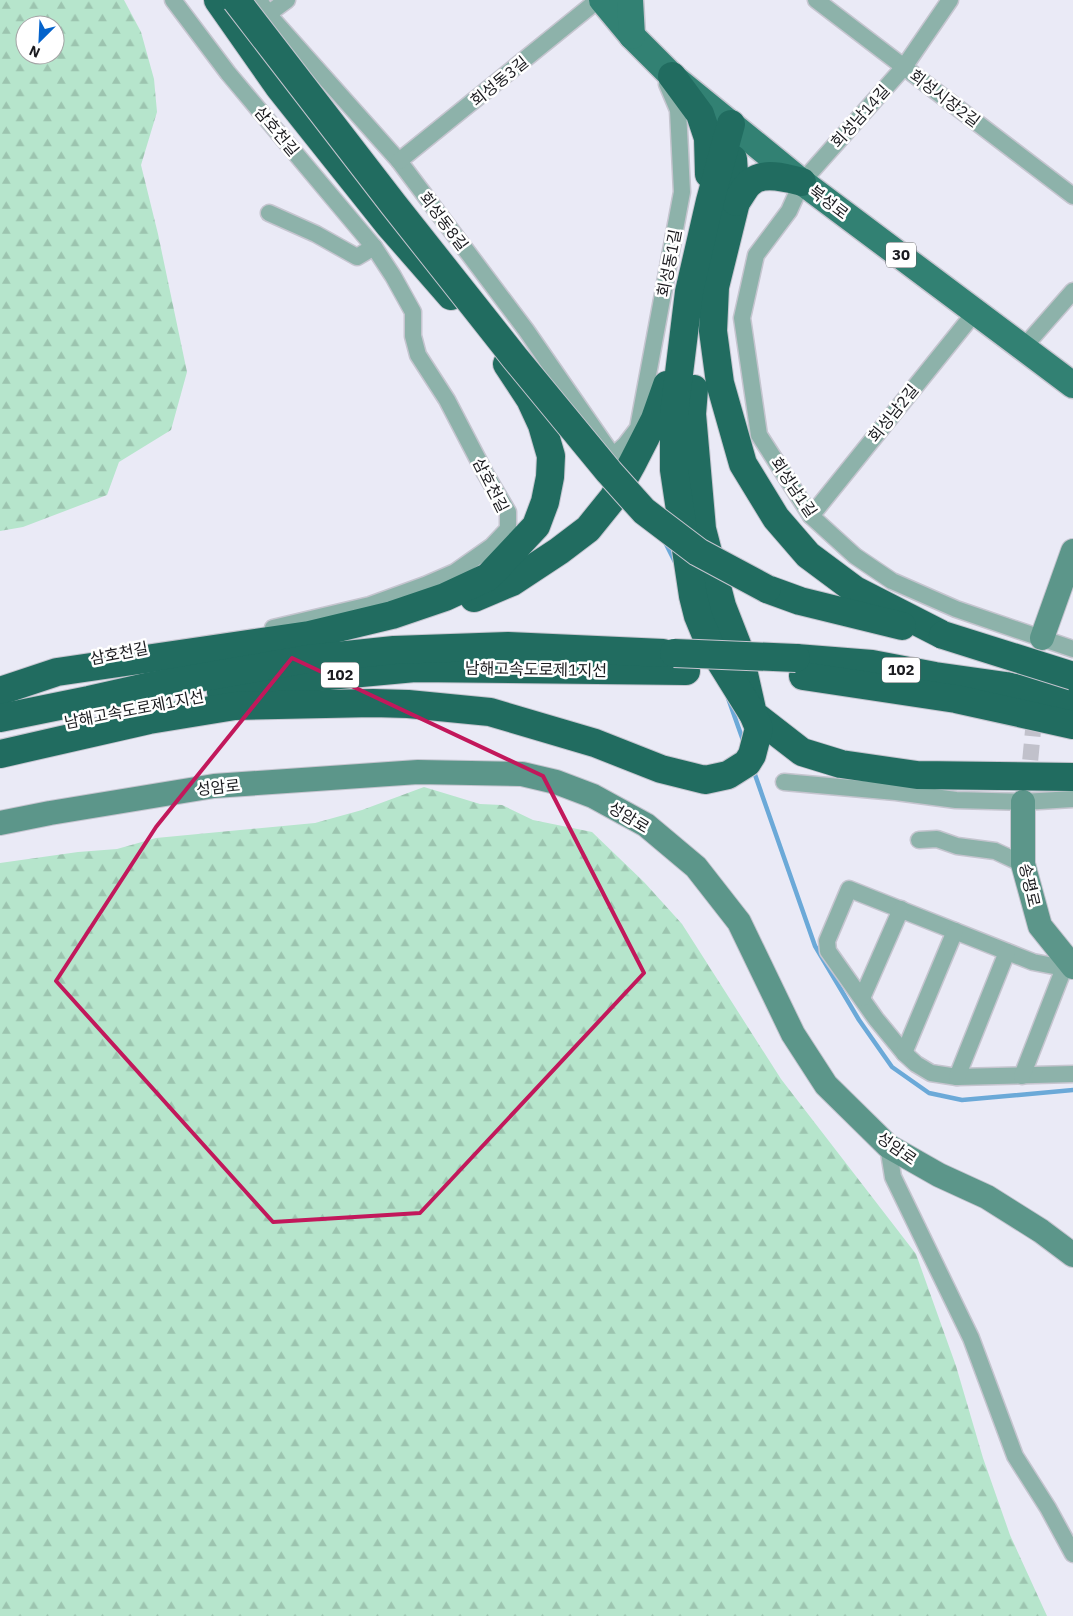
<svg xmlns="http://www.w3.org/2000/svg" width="1073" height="1616" viewBox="0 0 1073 1616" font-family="'IBM Plex Sans','Noto Sans KR',sans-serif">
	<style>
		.forest { fill: url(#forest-firs); fill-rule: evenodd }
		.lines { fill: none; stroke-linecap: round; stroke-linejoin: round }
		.stream { stroke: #6ba9d8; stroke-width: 4.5 }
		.street-tunnel { stroke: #c1c1cb; stroke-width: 16; stroke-dasharray: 16 8; stroke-linecap: butt }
		.street-casing { stroke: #c5c5cf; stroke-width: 19 }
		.secondary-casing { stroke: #c5c5cf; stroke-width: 26 }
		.primary-casing { stroke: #c5c5cf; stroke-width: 29 }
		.highway-casing { stroke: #c5c5cf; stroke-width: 30 }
		.street { stroke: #8db2aa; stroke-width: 16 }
		.secondary { stroke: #5c968a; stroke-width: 24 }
		.primary { stroke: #328173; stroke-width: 26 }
		.highway { stroke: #216c60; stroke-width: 28 }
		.highway-bridge-casing { stroke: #c5c5cf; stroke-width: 30; stroke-linecap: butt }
		.highway-bridge { stroke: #216c60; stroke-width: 28 }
		.marked { fill: none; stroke: #c2185b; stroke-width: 4; stroke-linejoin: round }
		.labels { text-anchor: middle; stroke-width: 5; stroke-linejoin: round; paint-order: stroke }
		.shield { fill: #fff; stroke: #5f5f62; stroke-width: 1 }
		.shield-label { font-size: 15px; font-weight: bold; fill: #1b1b1f }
		.street-label { font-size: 16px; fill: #1b1b1f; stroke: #fff }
	</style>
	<defs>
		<pattern id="forest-firs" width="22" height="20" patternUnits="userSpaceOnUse" patternTransform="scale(1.25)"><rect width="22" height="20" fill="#b6e5cc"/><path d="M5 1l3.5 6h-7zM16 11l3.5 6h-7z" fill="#9cc4af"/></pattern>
	</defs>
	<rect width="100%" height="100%" fill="#eaeaf6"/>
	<g class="forest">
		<path d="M0,0H124L141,32L154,79L157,112L141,165L158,234L187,372L171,430L119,462L107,495L23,527L0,531ZM25,25H55V55H25Z"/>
		<path d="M424,787L480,804L502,805L533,820L592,832L644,882L682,924L781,1079L916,1254L956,1366L983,1458L1010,1535L1047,1616H0V863L78,852L117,849L156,838L315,823L362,810Z"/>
	</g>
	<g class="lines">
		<g class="stream">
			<path d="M664,540L676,564"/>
			<path d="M728,698L744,743"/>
			<path d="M753,769L815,946L859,1020L892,1067L929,1093L962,1100L1073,1090"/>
		</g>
		<path class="street-tunnel" d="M1028,784L1035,709"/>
		<defs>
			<g id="street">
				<path d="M173,0L228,73L374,247L393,276L413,312V336L418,355L447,400L485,473L508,512V529L492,546L455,572L425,585L370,605L273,628"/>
				<path d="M259,0L268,14L399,161L526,330L613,456L625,445L638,428L682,192L678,110L667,84"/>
				<path d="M816,0L1073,196"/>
				<path d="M950,0L904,67L802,182L789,211L756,255L742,318L759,435L811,516L855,556L892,581L956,609L1073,649"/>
				<path d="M268,14L287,0"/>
				<path d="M399,161L598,0"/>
				<path d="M269,213L316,234L357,257L374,247"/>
				<path d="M1023,348L1073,291"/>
				<path d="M811,516L976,311"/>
				<path d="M784,782L896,792L956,800L1023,802L1073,799"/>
				<path d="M919,840L937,839L957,846L995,851L1023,864"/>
				<path d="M1064,968L1033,962L849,889L827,941L828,951L876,1019L904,1053L916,1064L931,1073L957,1077L1073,1074"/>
				<path d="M862,998L901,909"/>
				<path d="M904,1053L955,931"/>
				<path d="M1022,1076L1064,968L1073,965"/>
				<path d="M957,1077L1007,952"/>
				<path d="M888,1146L893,1177L971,1338L1015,1456L1048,1508L1073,1554"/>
			</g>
			<g id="secondary">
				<path d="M1042,638L1073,551"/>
				<path d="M1023,802V864L1040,926L1073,967"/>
				<path d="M0,823L50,813L214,786L418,772L522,774L556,782L593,796L646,825L696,867L739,922L793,1034L826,1085L888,1146L939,1175L987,1197L1041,1231L1073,1255"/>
			</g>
			<g id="primary">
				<path d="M602,0L632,36L672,76L802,182L1073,385"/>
				<path d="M630,0L632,36"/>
			</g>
			<g id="highway">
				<path d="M218,0L279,87L389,225L451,296"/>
				<path d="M672,76L700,114L708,138L709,174"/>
				<path d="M733,159L736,202L715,287L713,331L720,383L743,464L776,518L808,555L855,590L943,635"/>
				<path d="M736,202C741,196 745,186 751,182C764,171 787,178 802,182"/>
				<path d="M694,389L692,414L702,529L722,606L738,647L753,714L802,752L841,764L917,775L1073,777"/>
				<path d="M767,589L800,601L902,626"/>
				<path d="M474,598L512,582L559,551L588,529L613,498L632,464L655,419L667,385"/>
				<path d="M796,658L872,664L935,676L1006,686L1073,700"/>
				<path d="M803,676L956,699L1073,725"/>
				<path d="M0,691L57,672L309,635L392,615L445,597L488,577L536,526L545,502L550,477L551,456L542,425L530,399L507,364"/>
				<path d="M221,692L318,677L415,668L686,671"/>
				<path d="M0,718L89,700L151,686L308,659L394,650L508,646L663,653"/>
				<path d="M0,754L149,720L235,706L373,703L408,704L490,712L595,743L661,769L705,780L728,775L747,763L752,755L759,728L753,714L710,645L698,616L693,596L674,470V414L689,292L710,201L731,124"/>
			</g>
		</defs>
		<use href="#street" class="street-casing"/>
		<use href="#secondary" class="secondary-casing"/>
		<use href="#primary" class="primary-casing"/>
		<use href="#highway" class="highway-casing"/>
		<use href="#street" class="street"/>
		<use href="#secondary" class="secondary"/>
		<use href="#primary" class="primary"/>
		<use href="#highway" class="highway"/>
		<defs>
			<g id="highway-bridge">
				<path d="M236,0L394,205L515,358L609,472L644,511L698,552L767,589"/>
				<path d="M943,635L1073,676"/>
				<path d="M674,653L796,658"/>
			</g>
		</defs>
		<use href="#highway-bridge" class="highway-bridge-casing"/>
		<use href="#highway-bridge" class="highway-bridge"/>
	</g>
	<path class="marked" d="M292,658L543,776L644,973L420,1213L273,1222L56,981L156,827Z"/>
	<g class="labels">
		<g class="shield">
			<rect x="886" y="242.5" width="30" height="25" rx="4"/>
			<rect x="882" y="657.5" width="38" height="25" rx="4"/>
			<rect x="321" y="662.5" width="38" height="25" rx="4"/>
		</g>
		<g class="shield-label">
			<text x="901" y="260">30</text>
			<text x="901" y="675">102</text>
			<text x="340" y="680">102</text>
		</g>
		<g class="street-label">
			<text transform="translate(499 81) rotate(-39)" y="6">회성동3길</text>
			<text transform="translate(945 98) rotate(37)" y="6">회성시장2길</text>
			<text transform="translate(860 116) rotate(-48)" y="6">회성남14길</text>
			<text transform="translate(277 131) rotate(50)" y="6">삼호천길</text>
			<text transform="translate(829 202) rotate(37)" y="6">북성로</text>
			<text transform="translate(444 221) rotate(53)" y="6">회성동8길</text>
			<text transform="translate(669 263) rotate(-79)" y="6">회성동1길</text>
			<text transform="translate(893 413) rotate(-51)" y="6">회성남2길</text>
			<text transform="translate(491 485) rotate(63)" y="6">삼호천길</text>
			<text transform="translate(794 487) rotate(56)" y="6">회성남1길</text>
			<text transform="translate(119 653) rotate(-11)" y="6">삼호천길</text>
			<text transform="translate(536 669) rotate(1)" y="6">남해고속도로제1지선</text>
			<text transform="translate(134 709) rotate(-11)" y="6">남해고속도로제1지선</text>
			<text transform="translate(218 787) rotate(-6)" y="6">성암로</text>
			<text transform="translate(629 817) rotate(31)" y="6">성암로</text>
			<text transform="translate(1030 885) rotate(77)" y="6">송평로</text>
			<text transform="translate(897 1148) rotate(35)" y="6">성암로</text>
		</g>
	</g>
	<g transform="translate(40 40) rotate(204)"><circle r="24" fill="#ffffff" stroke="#a4a4a5"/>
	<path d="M0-4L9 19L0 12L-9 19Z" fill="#0463cb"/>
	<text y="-8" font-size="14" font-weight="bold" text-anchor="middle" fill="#1b1b1f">N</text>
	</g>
</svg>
